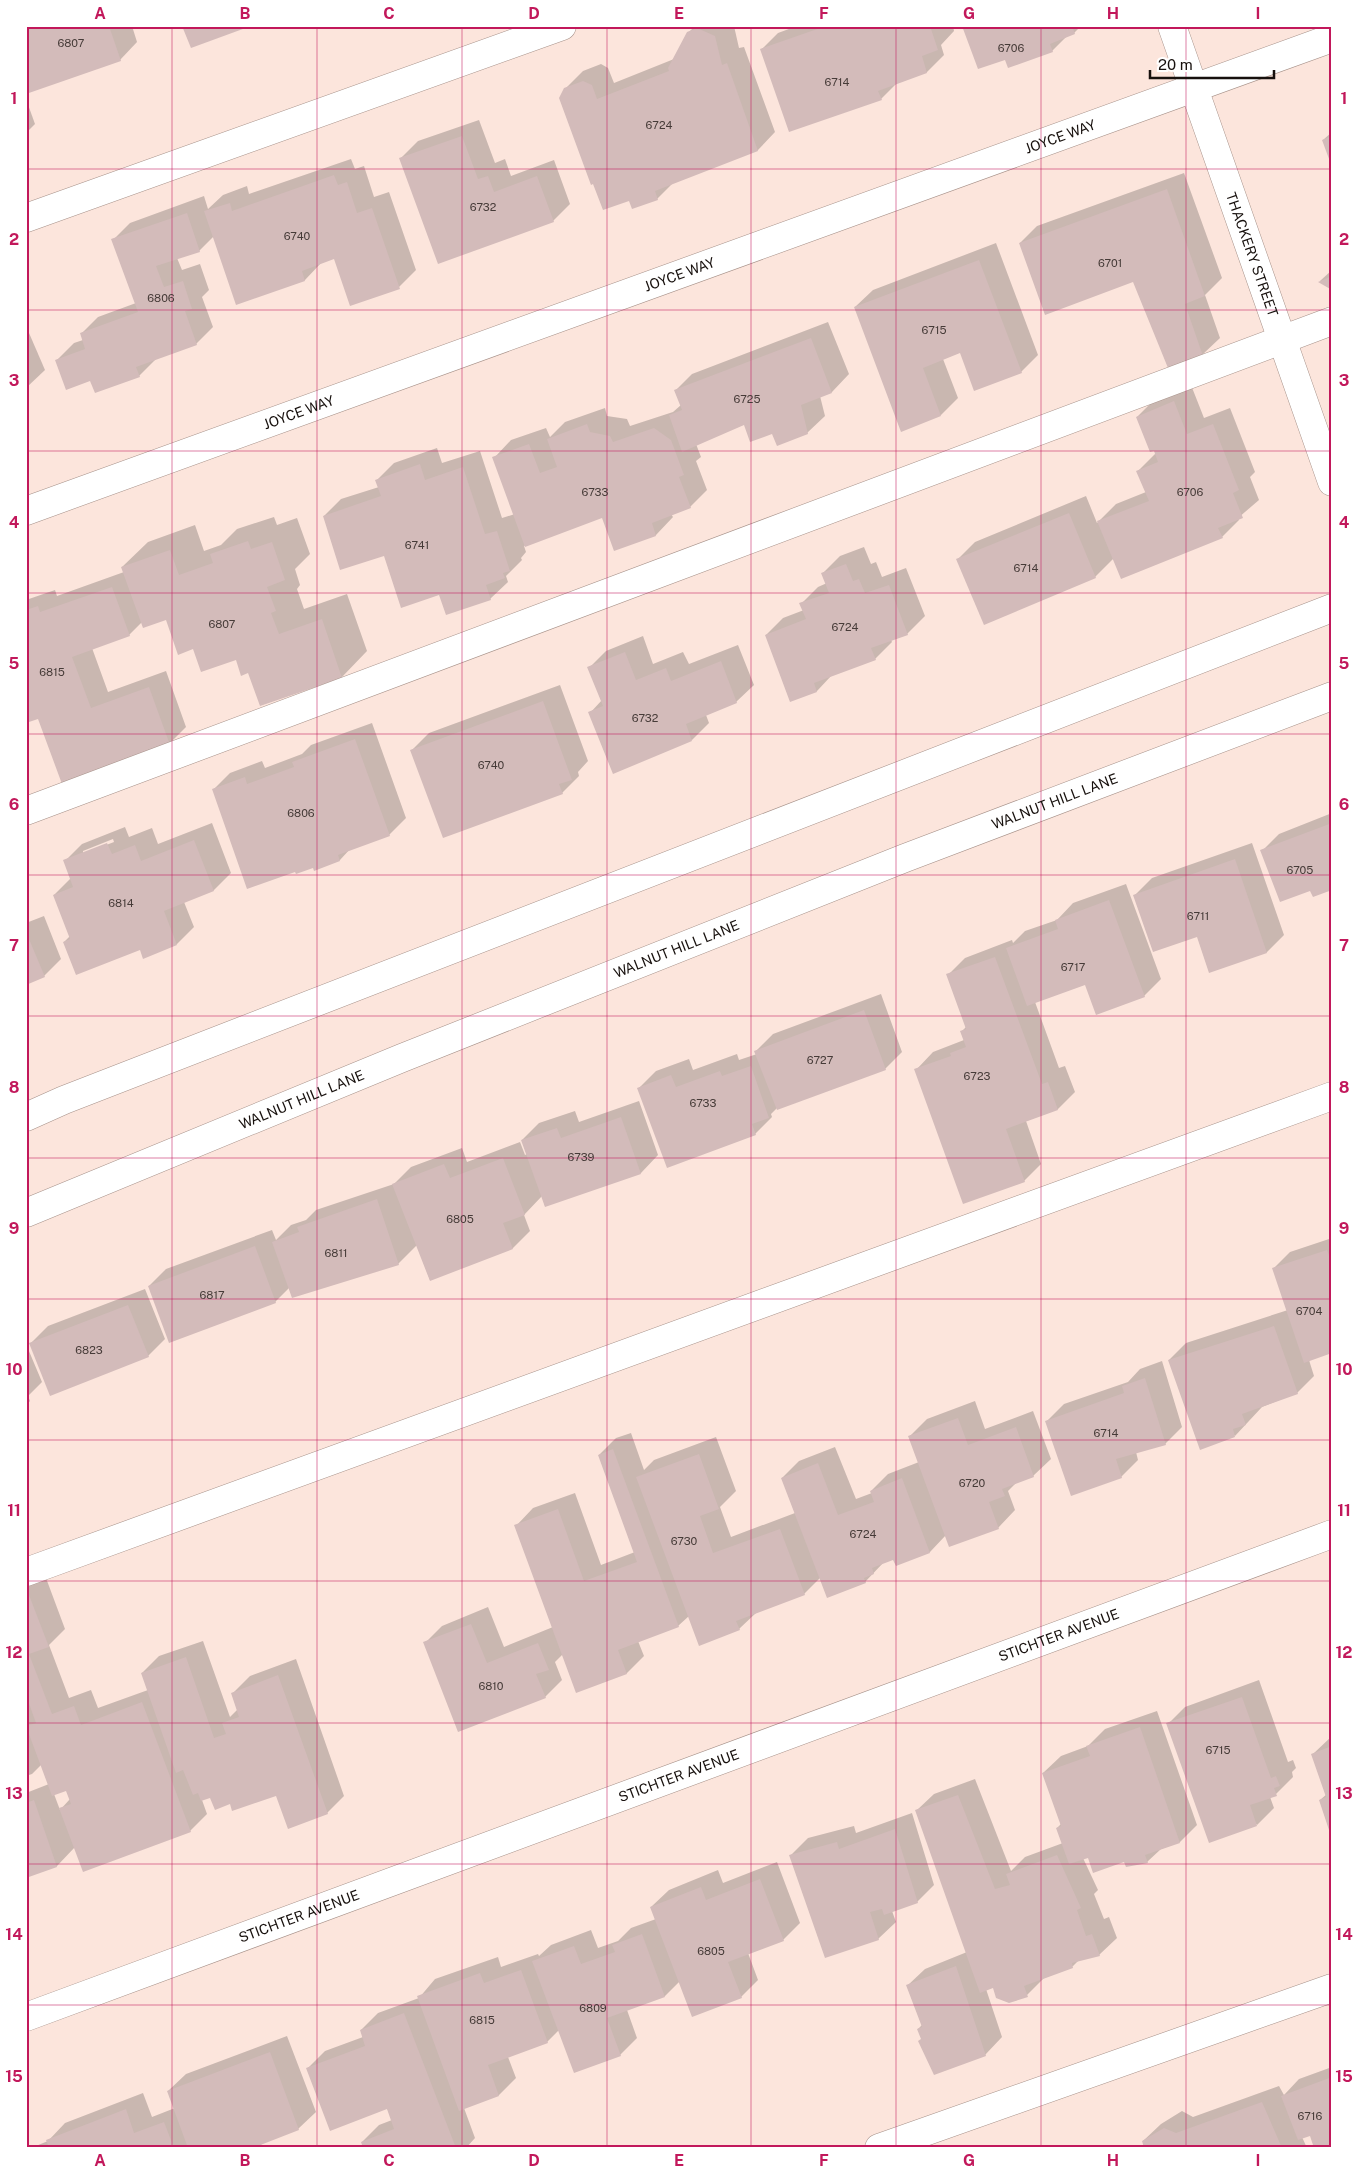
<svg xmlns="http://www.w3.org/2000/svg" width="1358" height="2174" viewBox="0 0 1358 2174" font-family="'Public Sans',sans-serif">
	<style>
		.shadow { fill: #0003; fill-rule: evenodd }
		.building { fill: #d3bbba }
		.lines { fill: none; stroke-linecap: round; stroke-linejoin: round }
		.minor-casing { stroke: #a69189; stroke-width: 29 }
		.major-casing { stroke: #a69189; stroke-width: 29 }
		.minor { stroke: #fff; stroke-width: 28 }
		.major { stroke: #fff; stroke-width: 28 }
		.grid { fill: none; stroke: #c2185b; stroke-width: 1; stroke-opacity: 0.55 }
		.labels { text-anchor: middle; stroke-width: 5; stroke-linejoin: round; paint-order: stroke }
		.number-label { font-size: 11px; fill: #463b38 }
		.street-label { font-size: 14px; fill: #17100d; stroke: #fff }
		.neatline { fill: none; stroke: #c2185b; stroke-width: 2 }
		.grid-label { font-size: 16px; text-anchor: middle; font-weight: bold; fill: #c2185b }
	</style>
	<rect width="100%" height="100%" fill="#fce5dc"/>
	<g class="shadow">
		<path d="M26,26H132L137,42L120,60Z"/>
		<path d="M695,26H734L739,48L744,47L775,132L758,150L673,183L657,199L565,89L583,71L601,64L608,68L614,83L674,59L688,33Z"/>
		<path d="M797,26H953L954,31L941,45L944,55L927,72L898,82L881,99L761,50L778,33Z"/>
		<path d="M964,26H1081L1074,33L1067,36L1052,51L1005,58Z"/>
		<path d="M26,99L35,124L26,133Z"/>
		<path d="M479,120L495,163L505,159L511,176L554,160L570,204L553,221L401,158L418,141Z"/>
		<path d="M1332,132V164L1323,140Z"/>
		<path d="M351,159L355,169L364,166L374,197L389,192L416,270L399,287L335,258L322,262L305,280L237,303L214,236L199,251L177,258L182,270L200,264L209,290L202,297L213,327L196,344L156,359L139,376L91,379L57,360L74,343L83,340L81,334L98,317L136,303L113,240L130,223L204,196L208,209L223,195L247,186L249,194Z"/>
		<path d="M1184,173L1222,278L1205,295L1220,338L1202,355L1134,281L1020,243L1037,226Z"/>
		<path d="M996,243L1038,355L1021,372L961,352L943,359L958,398L941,415L902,430L855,307L873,290Z"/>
		<path d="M1332,270V288L1320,281Z"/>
		<path d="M828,322L849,374L832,392L820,396L825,416L807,433L773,432L745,424L696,444L701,457L696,461L707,490L690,507L671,514L673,517L656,535L615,549L603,516L524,546L526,552L521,558L522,560L506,576L508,582L490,599L440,593L385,554L324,516L341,499L379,487L377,480L394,463L437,448L442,463L480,451L502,518L515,514L494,458L511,440L546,428L550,437L565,422L605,408L607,416L627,419L630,426L673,412L681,405L675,391L692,374Z"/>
		<path d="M26,326L45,370L26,388Z"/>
		<path d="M1191,385L1204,418L1230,408L1255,472L1250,477L1259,500L1238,518L1239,520L1222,537L1114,558L1095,577L958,559L975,542L1086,496L1097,523L1116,504L1146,492L1138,471L1156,453L1137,417L1154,400Z"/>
		<path d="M274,517L277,525L297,518L310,554L295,569L300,585L297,589L304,609L347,594L367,651L342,677L261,705L249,672L236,659L194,648L167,618L142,622L129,635L92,648L108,692L166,671L186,727L169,744L39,717L26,722V600L55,590L57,596L124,572L122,567L148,542L195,525L204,551L221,545L237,529Z"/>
		<path d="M864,547L871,564L876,562L882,577L906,568L925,616L907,634L891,640L892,642L875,659L832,675L817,691L790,700L766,635L783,618L804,610L801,604L818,587L827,583L823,573L840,556Z"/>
		<path d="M643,636L653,664L683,652L689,664L738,645L754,685L736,702L706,715L709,723L692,740L590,713L602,700L589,668L606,651Z"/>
		<path d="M560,685L588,761L578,772L579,776L562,793L412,750L429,733Z"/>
		<path d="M372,723L406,818L389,835L351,848L340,860L313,867L213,790L230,773L262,761L265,768L302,754L311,745Z"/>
		<path d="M1332,813V888L1311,889L1262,851L1279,834Z"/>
		<path d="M212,823L231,873L214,890L184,902L194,927L177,944L140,948L64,942L70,936L54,895L71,878L65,861L82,844L125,827L129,837L152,828L158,844ZM113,839L114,842L83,854V851Z"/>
		<path d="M1252,843L1284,935L1267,952L1210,971L1198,936L1135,895L1152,878Z"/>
		<path d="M1126,884L1161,979L1144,996L1086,984L1035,1002L1059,1068L1065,1066L1075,1092L1058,1109L1026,1121L1041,1164L1024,1181L916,1070L933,1052L964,1040L961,1032L966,1027L948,975L965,958L1012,940L1013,943L1025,931L1057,920L1073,903Z"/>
		<path d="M44,916L61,959L44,976L26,984V923Z"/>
		<path d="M881,994L902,1052L885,1069L777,1108L771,1114L772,1117L755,1134L639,1088L656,1071L689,1059L693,1070L737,1054L739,1060L757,1054L756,1051L773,1034Z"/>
		<path d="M639,1101L658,1155L641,1173L545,1206L542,1196L524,1215L530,1231L513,1248L430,1280L417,1245L398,1264L289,1288L275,1302L149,1286L166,1269L272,1230L276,1240L291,1225L306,1220L316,1210L394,1184L411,1167L462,1148L467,1162L520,1142L525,1155L527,1154L522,1140L539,1123L575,1111L579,1122Z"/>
		<path d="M1332,1238V1352L1309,1360L1314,1376L1297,1393L1262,1407L1235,1436L1169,1360L1186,1343L1288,1310L1273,1269L1290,1252Z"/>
		<path d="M145,1289L165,1339L148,1356L31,1343L48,1326Z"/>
		<path d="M26,1344L42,1382L28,1396L30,1401L26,1406Z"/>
		<path d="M1162,1361L1182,1427L1165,1444L1136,1452L1138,1460L1121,1477L1047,1421L1064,1404L1128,1382L1140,1369Z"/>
		<path d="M975,1401L985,1429L1033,1411L1051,1459L1033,1476L1016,1483L1008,1491L1015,1510L998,1528L946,1535L930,1552L897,1564L894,1558L884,1562L865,1582L820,1578L804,1594L757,1612L739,1629L689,1616L678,1626L638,1641L644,1656L627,1673L577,1691L563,1654L555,1662L562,1680L545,1697L425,1643L442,1626L488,1607L504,1647L553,1627L516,1526L533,1508L575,1493L601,1565L635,1552L599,1455L616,1438L631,1433L644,1470L654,1460L716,1437L736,1491L720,1507L731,1537L795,1513L782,1478L799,1461L835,1447L856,1499L872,1493L871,1491L888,1474L919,1462L910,1436L927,1419Z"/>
		<path d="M46,1578L65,1629L49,1645L69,1698L91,1690L98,1708L148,1690L142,1673L159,1656L203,1641L230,1717L238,1709L233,1693L250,1676L296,1659L344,1796L327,1813L277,1794L231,1803L211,1796L202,1800L207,1814L190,1831L75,1847L57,1866L26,1877V1793L49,1784L42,1764L32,1774L26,1776V1586ZM67,1789L70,1799L60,1810L54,1794Z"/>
		<path d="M1259,1680L1288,1762L1293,1760L1296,1768L1292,1772L1293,1777L1276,1794L1270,1797L1274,1808L1257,1825L1168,1724L1185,1707Z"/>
		<path d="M1157,1711L1197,1825L1180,1842L1161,1849L1147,1862L1088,1856L1083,1858L1098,1890L1094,1894L1104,1919L1109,1917L1117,1938L1099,1955L1079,1960L1073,1966L1044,1978L1027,1995L993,1987L986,1989L1002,2037L985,2055L922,2039L918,2029L922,2025L907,1986L925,1969L967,1952L916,1811L934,1794L975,1779L1011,1871L1025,1857L1063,1843L1057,1828L1061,1824L1043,1773L1061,1756L1088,1746L1105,1729Z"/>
		<path d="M1332,1736V1833L1320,1800L1327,1794L1313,1754Z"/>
		<path d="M912,1813L934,1885L917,1902L892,1911L896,1922L878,1939L791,1855L808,1838L854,1826L856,1833Z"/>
		<path d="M777,1862L800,1923L783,1940L748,1953L758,1980L741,1997L680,1981L665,1996L627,2010L637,2038L620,2055L559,2030L547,2042L508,2057L516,2078L499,2095L464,2108L475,2138L466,2148H364L362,2142L379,2125L392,2120L387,2108L308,2068L325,2051L363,2037L361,2030L378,2013L419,1998L435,1979L498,1957L501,1967L538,1954L539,1956L551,1945L591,1930L598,1948L618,1941L631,1928L656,1919L651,1907L669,1890L718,1870L723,1883Z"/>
		<path d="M287,2036L316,2112L298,2129L261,2143L262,2148H31L48,2141L65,2123L143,2093L152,2117L175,2108L168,2091L186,2074Z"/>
		<path d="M1332,2067V2148L1310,2134L1302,2137L1307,2148H1146L1143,2141L1161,2124L1182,2111L1193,2117L1279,2086L1284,2095L1299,2079Z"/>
	</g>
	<g class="building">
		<path d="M26,26H109L121,61L26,94Z"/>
		<path d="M182,26H251L191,48Z"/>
		<path d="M826,26H930L938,50L922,56L927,73L878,91L882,100L789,132L760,49Z"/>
		<path d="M962,26H1072L1075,34L1050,44L1053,52L1008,68L1005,60L978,69Z"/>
		<path d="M697,28L715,36L722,65L727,63L758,151L655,191L658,200L632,209L629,201L603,210L593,184L591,185L559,98L564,88L583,81L592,85L597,99L669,71L668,68L687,32Z"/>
		<path d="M462,136L478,179L488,176L494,192L537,176L554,222L438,264L399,158Z"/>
		<path d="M1332,136V167L1322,140Z"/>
		<path d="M334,175L338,185L347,182L357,213L372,208L400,289L350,306L334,259L302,271L305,281L236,305L204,211L230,203L232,211Z"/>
		<path d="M1167,189L1205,296L1185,304L1203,356L1168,368L1133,282L1045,315L1019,243Z"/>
		<path d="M187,213L200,252L156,266L164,287L183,281L192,309L185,311L197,345L136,367L140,377L95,393L90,381L66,390L55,360L85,349L80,333L138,312L111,239Z"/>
		<path d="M979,260L1022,373L974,391L960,353L923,368L941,416L901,432L854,307Z"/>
		<path d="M1332,276V290L1318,282Z"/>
		<path d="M811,338L832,393L801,405L808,434L777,446L772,434L750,442L744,425L682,452L669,415L682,410L674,390Z"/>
		<path d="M1174,401L1187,434L1213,424L1239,490L1233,493L1243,518L1218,528L1223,538L1121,579L1097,521L1149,501L1136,471L1158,462L1154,451L1150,452L1136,417Z"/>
		<path d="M587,424L590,432L610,436L613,442L654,428L671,440L684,475L679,477L691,508L652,523L656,536L614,551L602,518L525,547L492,457L529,444L540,473L557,467L547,439Z"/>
		<path d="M420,464L425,480L463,467L485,534L497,531L510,571L503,573L505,578L486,585L491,600L446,615L439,595L401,608L384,556L340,570L323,516L381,496L375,480Z"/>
		<path d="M1069,513L1096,578L984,625L956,559Z"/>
		<path d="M248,541L251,549L272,542L285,580L267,587L276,611L271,613L279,634L322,619L342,678L260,706L248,673L241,676L236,660L201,672L193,649L178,655L166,620L143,628L121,567L170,550L179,575L213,563L210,554Z"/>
		<path d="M846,564L853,581L859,579L865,593L889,585L908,635L871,648L876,660L814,683L817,692L790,702L765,635L806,619L799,603L829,593L821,573Z"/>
		<path d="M112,587L130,636L72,657L91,708L149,687L170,745L62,784L38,719L26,723V610L38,606L40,612Z"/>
		<path d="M625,652L636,680L666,668L671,681L721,661L737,703L686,724L692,741L613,774L588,712L603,706L587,667Z"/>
		<path d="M543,701L572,780L559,784L563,794L443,838L410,750Z"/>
		<path d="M355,739L390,836L338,855L340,861L314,871L313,868L296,874L295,872L247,889L212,789L245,777L247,784L294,767L292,762Z"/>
		<path d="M1332,823V890L1313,897L1310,891L1280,902L1260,850Z"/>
		<path d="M194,840L214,891L164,911L177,945L143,959L140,950L76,975L63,942L70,939L53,895L73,887L63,860L107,843L112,854L135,845L141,861Z"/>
		<path d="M1235,859L1267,953L1209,973L1197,937L1153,952L1133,895Z"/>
		<path d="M1109,900L1145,997L1096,1015L1085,985L1027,1006L1006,948L1058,929L1055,920Z"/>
		<path d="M26,932L45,977L26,985Z"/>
		<path d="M995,957L1042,1084L1048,1082L1058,1110L1006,1129L1025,1182L963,1204L914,1069L951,1056L950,1053L966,1047L960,1031L966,1029L946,974Z"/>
		<path d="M864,1010L886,1070L777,1110L754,1051Z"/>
		<path d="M751,1066L769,1118L752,1124L756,1135L667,1168L637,1088L671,1075L676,1087L720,1071L722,1076Z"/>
		<path d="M621,1117L641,1174L545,1207L521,1140L557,1128L561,1138Z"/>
		<path d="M503,1158L525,1215L503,1223L513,1249L430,1281L392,1184L444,1164L450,1178Z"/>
		<path d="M377,1199L399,1265L292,1298L272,1242L299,1232L297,1227Z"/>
		<path d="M255,1246L276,1303L169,1343L148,1286Z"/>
		<path d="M1327,1250L1330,1258H1332V1353L1304,1363L1272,1268Z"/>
		<path d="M128,1305L149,1357L50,1396L29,1343Z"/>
		<path d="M1274,1326L1298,1394L1242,1414L1246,1425L1233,1429L1235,1437L1200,1450L1168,1360Z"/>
		<path d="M1145,1378L1166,1445L1116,1459L1122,1478L1071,1496L1045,1421L1124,1393L1122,1386Z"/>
		<path d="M958,1418L968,1445L1016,1427L1034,1477L1002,1489L1005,1496L989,1502L999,1529L949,1547L908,1436Z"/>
		<path d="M613,1449L679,1627L618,1650L627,1674L576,1693L514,1525L558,1509L584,1581L637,1562L598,1455Z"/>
		<path d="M699,1454L719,1509L700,1516L713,1553L780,1529L805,1595L736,1621L740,1630L699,1646L636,1477Z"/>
		<path d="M818,1463L838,1515L874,1502L870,1491L902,1478L930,1553L896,1566L893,1560L872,1568L874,1574L864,1578L866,1583L827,1598L781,1478Z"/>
		<path d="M29,1595L49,1647L29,1654L52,1714L74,1706L81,1725L142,1702L191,1832L83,1872L59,1808L71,1804L66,1791L52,1796L26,1726L36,1723L26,1695V1596Z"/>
		<path d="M471,1624L487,1663L538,1643L549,1670L536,1674L546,1698L458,1732L423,1642Z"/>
		<path d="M186,1657L214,1738L226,1734L222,1723L239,1717L231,1693L278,1675L328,1814L288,1829L276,1796L232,1811L230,1804L215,1810L210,1798L201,1801L198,1793L193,1795L183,1770L176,1773L141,1673Z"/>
		<path d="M1242,1697L1271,1778L1276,1776L1280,1786L1274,1788L1277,1796L1250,1805L1257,1826L1209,1843L1166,1723Z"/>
		<path d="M1140,1727L1180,1843L1145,1855L1148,1863L1126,1867L1124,1862L1093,1873L1088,1858L1069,1864L1056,1828L1061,1826L1042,1773L1090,1756L1086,1746Z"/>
		<path d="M1332,1746V1836H1331L1319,1800L1326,1797L1311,1754Z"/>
		<path d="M958,1795L995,1889L1010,1885L1006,1874L1057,1855L1081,1908L1077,1910L1086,1936L1092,1934L1100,1956L1072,1963L1073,1968L1024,1986L1028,1997L1009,2003L996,1998L993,1988L980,1993L915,1810Z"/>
		<path d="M34,1800L57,1867L26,1878V1803Z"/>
		<path d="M895,1829L918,1903L884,1915L882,1909L870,1912L879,1940L825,1958L789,1855L837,1842L839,1849Z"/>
		<path d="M760,1879L784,1941L728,1962L742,1998L692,2017L650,1907L701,1887L706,1900Z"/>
		<path d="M642,1934L665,1997L607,2018L621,2056L574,2073L532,1961L574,1946L581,1964L615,1952L612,1945Z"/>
		<path d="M956,1966L986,2056L934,2075L918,2041L921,2039L917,2029L922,2027L906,1985Z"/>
		<path d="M521,1970L548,2043L488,2065L499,2096L459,2111L417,1996L480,1973L484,1983Z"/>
		<path d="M404,2013L456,2148H363L361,2142L394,2129L387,2109L330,2131L306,2068L365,2046L360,2030Z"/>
		<path d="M270,2052L299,2130L253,2148H188L167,2091Z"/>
		<path d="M1332,2077V2148H1314L1310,2136L1298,2140L1281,2096Z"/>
		<path d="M1262,2102L1282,2148H1144L1142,2141L1164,2128L1176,2133Z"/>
		<path d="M126,2109L134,2133L164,2122L174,2148H49L46,2140Z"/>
	</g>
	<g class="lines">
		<defs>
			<g id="minor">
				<path id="s1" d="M1172,26L1332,482"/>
				<path d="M26,218L562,26"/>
				<path id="s2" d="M26,511L1332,38"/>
				<path d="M26,811L1332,321"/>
				<path d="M26,1572L1332,1096"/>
				<path id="s3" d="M26,2017L1332,1534"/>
				<path d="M879,2148L1332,1988"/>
			</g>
			<g id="major">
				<path d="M26,1117L64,1100L1332,608"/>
				<path id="s4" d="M26,1213L402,1058L905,858L1332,696"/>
			</g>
		</defs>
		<use href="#minor" class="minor-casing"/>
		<use href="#major" class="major-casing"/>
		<use href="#minor" class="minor"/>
		<use href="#major" class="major"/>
	</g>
	<path class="grid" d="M172,26V2148M317,26V2148M462,26V2148M607,26V2148M751,26V2148M896,26V2148M1041,26V2148M1186,26V2148M26,169H1332M26,310H1332M26,451H1332M26,593H1332M26,734H1332M26,875H1332M26,1016H1332M26,1158H1332M26,1299H1332M26,1440H1332M26,1581H1332M26,1723H1332M26,1864H1332M26,2005H1332"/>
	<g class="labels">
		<g class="number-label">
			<text x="71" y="47">6807</text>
			<text x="1011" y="52">6706</text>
			<text x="837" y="86">6714</text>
			<text x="659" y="129">6724</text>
			<text x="483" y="211">6732</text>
			<text x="297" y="240">6740</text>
			<text x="1110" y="267">6701</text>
			<text x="161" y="302">6806</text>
			<text x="934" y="334">6715</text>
			<text x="747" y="403">6725</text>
			<text x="595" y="496">6733</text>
			<text x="1190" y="496">6706</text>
			<text x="417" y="549">6741</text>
			<text x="1026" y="572">6714</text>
			<text x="222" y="628">6807</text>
			<text x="845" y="631">6724</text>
			<text x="52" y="676">6815</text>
			<text x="645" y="722">6732</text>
			<text x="491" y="769">6740</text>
			<text x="301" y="817">6806</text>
			<text x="1300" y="874">6705</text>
			<text x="121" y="907">6814</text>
			<text x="1198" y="920">6711</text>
			<text x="1073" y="971">6717</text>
			<text x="820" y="1064">6727</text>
			<text x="977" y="1080">6723</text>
			<text x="703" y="1107">6733</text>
			<text x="581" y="1161">6739</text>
			<text x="460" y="1223">6805</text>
			<text x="336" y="1257">6811</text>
			<text x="212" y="1299">6817</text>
			<text x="1309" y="1315">6704</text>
			<text x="89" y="1354">6823</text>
			<text x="1106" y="1437">6714</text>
			<text x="972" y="1487">6720</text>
			<text x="863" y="1538">6724</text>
			<text x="684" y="1545">6730</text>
			<text x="491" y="1690">6810</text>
			<text x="1218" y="1754">6715</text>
			<text x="711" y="1955">6805</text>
			<text x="593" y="2012">6809</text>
			<text x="482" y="2024">6815</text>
			<text x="1310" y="2120">6716</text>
		</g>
		<g class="street-label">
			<text dy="5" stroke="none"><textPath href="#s2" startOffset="1100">JOYCE WAY</textPath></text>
			<text dy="5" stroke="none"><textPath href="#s1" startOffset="242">THACKERY STREET</textPath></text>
			<text dy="5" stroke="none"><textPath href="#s2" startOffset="695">JOYCE WAY</textPath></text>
			<text dy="5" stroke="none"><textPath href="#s2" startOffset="290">JOYCE WAY</textPath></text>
			<text dy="5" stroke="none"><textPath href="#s4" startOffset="1108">WALNUT HILL LANE</textPath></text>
			<text dy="5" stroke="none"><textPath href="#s4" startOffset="702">WALNUT HILL LANE</textPath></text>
			<text dy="5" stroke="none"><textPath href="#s4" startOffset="298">WALNUT HILL LANE</textPath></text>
			<text dy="5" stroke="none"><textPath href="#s3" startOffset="1101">STICHTER AVENUE</textPath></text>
			<text dy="5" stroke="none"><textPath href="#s3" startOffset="696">STICHTER AVENUE</textPath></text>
			<text dy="5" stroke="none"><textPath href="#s3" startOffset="291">STICHTER AVENUE</textPath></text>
		</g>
	</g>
	<rect width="1358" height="2174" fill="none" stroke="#ffffff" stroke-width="55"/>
	<path d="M1150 70v8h124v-8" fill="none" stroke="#17100d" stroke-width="2.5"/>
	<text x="1158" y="70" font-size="15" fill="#17100d" stroke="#ffffff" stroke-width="4" paint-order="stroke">20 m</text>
	<rect x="28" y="28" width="1302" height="2118" class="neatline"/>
	<g class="grid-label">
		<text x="100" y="19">A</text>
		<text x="245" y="19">B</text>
		<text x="389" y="19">C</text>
		<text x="534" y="19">D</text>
		<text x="679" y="19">E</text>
		<text x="824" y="19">F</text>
		<text x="969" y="19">G</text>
		<text x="1113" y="19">H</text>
		<text x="1258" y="19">I</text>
		<text x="14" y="104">1</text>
		<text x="1344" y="104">1</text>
		<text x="14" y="245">2</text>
		<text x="1344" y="245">2</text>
		<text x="14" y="386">3</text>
		<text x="1344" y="386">3</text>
		<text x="14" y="528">4</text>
		<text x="1344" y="528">4</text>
		<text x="14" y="669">5</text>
		<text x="1344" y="669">5</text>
		<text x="14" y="810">6</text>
		<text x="1344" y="810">6</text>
		<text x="14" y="951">7</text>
		<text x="1344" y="951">7</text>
		<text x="14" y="1093">8</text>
		<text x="1344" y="1093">8</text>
		<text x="14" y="1234">9</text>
		<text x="1344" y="1234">9</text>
		<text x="14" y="1375">10</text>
		<text x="1344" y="1375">10</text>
		<text x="14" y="1516">11</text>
		<text x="1344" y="1516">11</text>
		<text x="14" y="1658">12</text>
		<text x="1344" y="1658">12</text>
		<text x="14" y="1799">13</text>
		<text x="1344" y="1799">13</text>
		<text x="14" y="1940">14</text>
		<text x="1344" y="1940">14</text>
		<text x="14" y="2082">15</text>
		<text x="1344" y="2082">15</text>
		<text x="100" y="2166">A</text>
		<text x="245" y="2166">B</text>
		<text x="389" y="2166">C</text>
		<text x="534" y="2166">D</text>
		<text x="679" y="2166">E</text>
		<text x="824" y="2166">F</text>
		<text x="969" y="2166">G</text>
		<text x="1113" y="2166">H</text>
		<text x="1258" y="2166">I</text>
	</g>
</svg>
